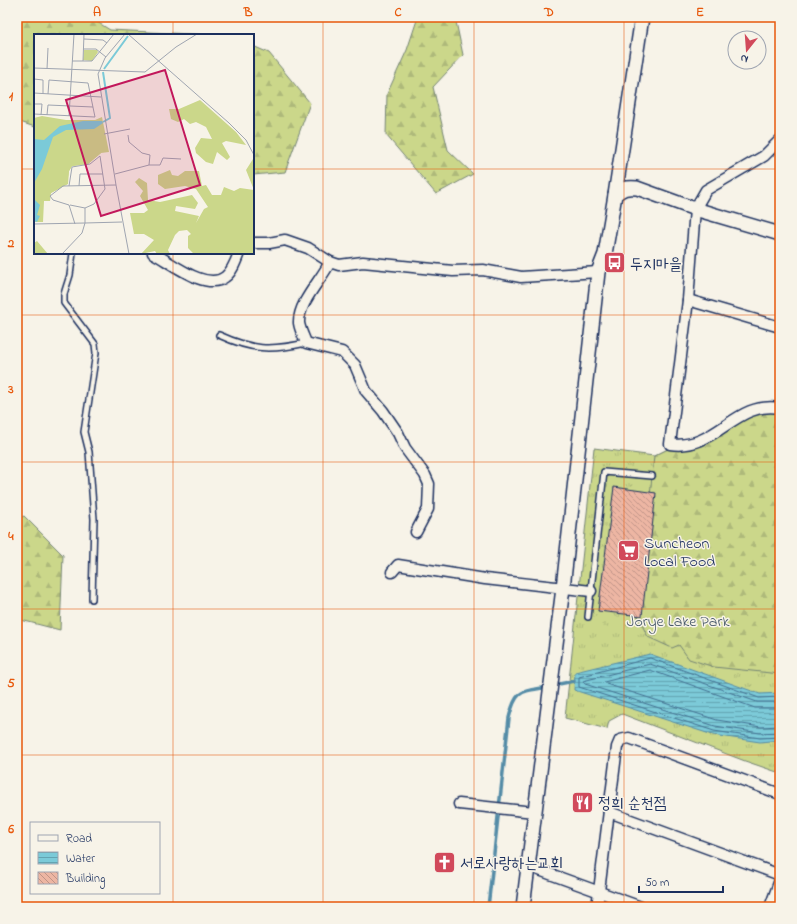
<svg xmlns="http://www.w3.org/2000/svg" width="797" height="924" viewBox="0 0 797 924" font-family="'Indie Flower','Poor Story',sans-serif">
	<style>
		.grass { fill: url(#grass-tufts); stroke: #738374 }
		.forest { fill: url(#forest-firs); stroke: #738374 }
		.water { fill: url(#water-rules); stroke: #558ca7 }
		.lines { fill: none; stroke-linecap: round; stroke-linejoin: round }
		.shore { stroke: #416d8f; stroke-width: 1 }
		.stream { stroke: #558ca7; stroke-width: 3.5 }
		.building { fill: url(#building-back-hatch); stroke: #1b2f5e }
		.service-casing { stroke: #1b2f5e; stroke-width: 8 }
		.minor-casing { stroke: #1b2f5e; stroke-width: 13 }
		.tertiary-casing { stroke: #1b2f5e; stroke-width: 16 }
		.service { stroke: #f7f3e8; stroke-width: 5 }
		.minor { stroke: #f7f3e8; stroke-width: 10 }
		.tertiary { stroke: #f7f3e8; stroke-width: 13 }
		.grid { fill: none; stroke: #e8590c; stroke-width: 1; stroke-opacity: 0.55 }
		.labels { text-anchor: middle; stroke-width: 3; stroke-linejoin: round; paint-order: stroke }
		.poi-label { font-size: 16px; fill: #1b2f5e; stroke: #f7f3e8; text-anchor: start }
		.park-label { font-size: 16px; fill: #475969; stroke: #f7f3e8 }
		.inset-river { fill: none; stroke: #7bcad8; stroke-width: 2 }
		.inset-road { fill: none; stroke: #9fa5b1; stroke-width: 1 }
		.view { fill: #c2185b; fill-opacity: 0.15; stroke: #c2185b; stroke-width: 2 }
		.inset-edge { fill: none; stroke: #1b2f5e; stroke-width: 2 }
		.neatline { fill: none; stroke: #e8590c; stroke-width: 1.5 }
		.grid-label { font-size: 13px; text-anchor: middle; font-weight: bold; fill: #e8590c }
	</style>
	<defs>
		<pattern id="grass-tufts" width="24" height="20" patternUnits="userSpaceOnUse"><rect width="24" height="20" fill="#cbd78a"/><path d="M3 7l-1-3M5 7V3M7 7l1-3M15 17l-1-3M17 17v-4M19 17l1-3" fill="none" stroke="#aeb97a"/></pattern>
		<pattern id="forest-firs" width="22" height="20" patternUnits="userSpaceOnUse"><rect width="22" height="20" fill="#cbd78a"/><path d="M5 1l3.5 6h-7zM16 11l3.5 6h-7z" fill="#aeb97a"/></pattern>
		<pattern id="water-rules" width="6" height="5" patternUnits="userSpaceOnUse"><rect width="6" height="5" fill="#7bcad8"/><path d="M0 2.5h6" fill="none" stroke="#64a4b2"/></pattern>
		<pattern id="building-back-hatch" width="6" height="6" patternUnits="userSpaceOnUse"><rect width="6" height="6" fill="#edb6a3"/><path d="M-1 5l2 2M0 0l6 6M5-1l2 2" fill="none" stroke="#bf9488"/></pattern>
	</defs>
	<rect width="100%" height="100%" fill="#f7f3e8"/>
	<filter id="ink" filterUnits="userSpaceOnUse"><feTurbulence type="fractalNoise" baseFrequency=".025" numOctaves="2"/><feDisplacementMap in="SourceGraphic" scale="8" xChannelSelector="R" yChannelSelector="G"/><feConvolveMatrix kernelMatrix="1 2 1 2 8 2 1 2 1" color-interpolation-filters="sRGB"/></filter>
	<g filter="url(#ink)">
		<path class="grass" d="M780,411V773L745,761L622,714L609,721L607,729L565,718L594,448L654,456L668,449H684Z"/>
		<g class="forest">
			<path d="M17,17H89L110,30L212,35H35V127L17,121Z"/>
			<path d="M418,17H455L463,55L433,87L448,150L473,174L436,194L386,135L387,94L407,50Z"/>
			<path d="M253,46L269,53L310,103L285,172L253,175Z"/>
			<path d="M780,411V674L714,667L689,659L679,645L672,648L648,637L638,617L654,456L668,449H684L756,412Z"/>
			<path d="M24,516L63,555L60,630L17,619V519Z"/>
		</g>
		<path class="water" d="M650,654L760,694L780,693V740L760,742L713,735L574,690L575,672Z"/>
		<g class="lines">
			<g class="shore">
				<path d="M780,697L759,698L650,658L579,677V687L714,731L760,738L780,737"/>
				<path d="M780,702H757L650,664L583,681L585,684L715,726L760,733L780,732"/>
				<path d="M780,708H755L650,670L604,682L606,684L717,720L761,727L780,726"/>
			</g>
			<g class="stream">
				<path d="M554,685L574,681"/>
				<path d="M488,907L509,718C516,689 521,692 548,687"/>
			</g>
		</g>
		<path class="building" d="M614,487L656,493L642,616L598,611Z"/>
		<g class="lines">
			<defs>
				<g id="service">
					<path d="M73,253L70,275L64,294V303L95,344L96,353L84,432L89,452L94,519L92,599"/>
					<path d="M219,335C252,350 270,351 306,343"/>
					<path d="M588,617L604,472L652,476"/>
				</g>
				<g id="minor">
					<path d="M780,140L764,156L706,190L695,209L688,300L670,444C717,451 734,400 780,408"/>
					<path d="M253,243H269L285,240L308,248L330,262"/>
					<path d="M153,253C171,262 206,292 225,277C232,272 236,261 239,253"/>
					<path d="M688,300L780,327"/>
					<path d="M416,532L428,509L429,484L425,475L405,448L398,433L383,411L366,391L355,365L342,352L306,343C304,337 300,330 299,323C298,303 322,279 330,262L339,265L363,262L453,271L483,270L521,277L598,272"/>
					<path d="M392,572L398,565L485,579L591,591"/>
					<path d="M459,804L534,812"/>
					<path d="M609,812L780,875"/>
					<path d="M528,866L641,907"/>
					<path d="M597,907L617,747L620,740L629,738L780,794"/>
					<path d="M770,907L780,880"/>
				</g>
				<g id="tertiary">
					<path d="M615,195L642,17"/>
					<path d="M523,907L563,588L598,272L605,254L615,195C622,188 627,187 637,188L695,209L780,234"/>
				</g>
			</defs>
			<use href="#service" class="service-casing"/>
			<use href="#minor" class="minor-casing"/>
			<use href="#tertiary" class="tertiary-casing"/>
			<use href="#service" class="service"/>
			<use href="#minor" class="minor"/>
			<use href="#tertiary" class="tertiary"/>
		</g>
	</g>
	<path class="grid" d="M173,17V35M323,17V907M474,17V907M624,17V907M17,169H35M253,169H780M173,253V907M17,315H780M17,462H780M17,609H780M17,755H780"/>
	<defs>
		<symbol id="bus-square" viewBox="-11 -11 22 22"><rect x="-9" y="-9" width="18" height="18" rx="4" fill="#d1495b" stroke="#f7f3e8"/><path d="M-5-6H5V4H4V6H2V4H-2V6H-4V4H-5ZM-3.5-4V0h7V-4ZM-3.5 1.2v1.5H-2V1.2ZM2 1.2v1.5H3.5V1.2Z" fill="#fff"/></symbol>
		<symbol id="supermarket-square" viewBox="-11 -11 22 22"><rect x="-9" y="-9" width="18" height="18" rx="4" fill="#d1495b" stroke="#f7f3e8"/><path d="M-6-5.5h2.5l.6 2H6L4.5 2H-2.5L-4.4-4H-6ZM-1.5 3.2a1.3 1.3 0 1 0 .1 0ZM3 3.2a1.3 1.3 0 1 0 .1 0Z" fill="#fff"/></symbol>
		<symbol id="restaurant-square" viewBox="-11 -11 22 22"><rect x="-9" y="-9" width="18" height="18" rx="4" fill="#d1495b" stroke="#f7f3e8"/><path d="M-5-6h1v4h1v-4h1v4h1v-4h1v5L-1.5 .5V6h-2V.5L-5-1ZM5-6V6H3V1.5H1.5Q1.5-4 5-6Z" fill="#fff"/></symbol>
		<symbol id="church-square" viewBox="-11 -11 22 22"><rect x="-9" y="-9" width="18" height="18" rx="4" fill="#d1495b" stroke="#f7f3e8"/><path d="M-1.2-6h2.4v3.5h3.3v2.4h-3.3V6h-2.4V-.1h-3.3v-2.4h3.3Z" fill="#fff"/></symbol>
	</defs>
	<g fill-rule="evenodd">
		<use href="#bus-square" x="602" y="250" width="25" height="25"/>
		<use href="#supermarket-square" x="616" y="538" width="25" height="25"/>
		<use href="#restaurant-square" x="570" y="790" width="25" height="25"/>
		<use href="#church-square" x="432" y="850" width="25" height="25"/>
	</g>
	<g class="labels">
		<g class="poi-label">
			<text x="630" y="269">두지마을</text>
			<text x="644" y="548">Suncheon<tspan x="644" dy="18">Local Food</tspan></text>
			<text x="598" y="808">정희 순천점</text>
			<text x="460" y="868">서로사랑하는교회</text>
		</g>
		<g class="park-label">
			<text x="678" y="626">Jorye Lake Park</text>
		</g>
	</g>
	<g transform="translate(34 34)">
		<rect width="220" height="220" fill="#f7f3e8"/>
		<path d="M50,16H63L64,18L58,27L49,26ZM8,82L32,86H61L68,83L75,118L67,119L54,130L38,132L35,137L34,150L17,159L16,167H10L9,188H0V84Z" fill="#cbd78a"/>
		<path d="M166,66L202,98L212,111L192,107L188,109L196,123L193,126L183,118L179,130L172,128L162,119L161,114L167,104L178,105L172,93L162,88L156,90L150,85L144,88L137,85L135,75H145ZM52,95L63,99L67,119L54,130L38,132L35,137L33,150L15,160V165L4,166L1,163L0,153L15,129L14,119L21,106L32,98ZM219,125L220,126V220H160L154,214V202L157,200L153,196L145,197L141,201L134,216L136,220H123L121,217L107,220L120,206L110,200H100L96,179H110L114,176L106,162L109,157L101,148L105,144L113,149L114,166L126,168L158,161L164,169L161,175L142,172L141,177L165,182L162,189L170,175L174,173L162,155L151,152L131,155L124,150V141L136,136L138,141L144,142L151,137H165L168,152L172,151L178,161H187L190,153L200,157L206,154L220,156L212,136Z" fill="#cbd78a"/>
		<path d="M3,207L14,220H0V209Z" fill="#cbd78a"/>
		<path d="M49,87H68L69,89L60,95L32,96L19,103L8,135L0,149V105L10,106L26,92ZM0,165L6,171L3,181L6,182L3,188L0,187Z" fill="#7bcad8"/>
		<path class="inset-river" d="M70,35L94,2M69,88L76,84L69,38"/>
		<path class="inset-road" d="M94,0L195,89L212,106L220,121M50,5L69,6L73,9M49,15H62L72,23M38,27H58L80,0M49,27L50,0M0,34L111,38L142,13L163,0M13,35L14,14M0,45L9,46V60M0,59L67,63M0,70H8L7,81M0,80L61,83L54,49L15,46L14,60M13,81L14,71L59,73M35,82L40,0M70,100L96,95M115,131H126L129,124L147,125M81,140L115,131L116,121L108,119L95,108L94,101M82,151L95,220M35,152L38,133L56,130L66,122L71,155L60,170L51,174M45,152L46,140H69M36,171L51,174V189L88,188M0,190L51,189L48,199L28,220M41,190L35,171L19,166L16,162L29,152L82,151L64,40L71,24L91,0"/>
		<path class="view" d="M131,36L166,151L67,182L32,66Z"/>
		<rect width="220" height="220" class="inset-edge"/>
	</g>
	<rect width="797" height="924" fill="none" stroke="#f7f3e8" stroke-width="44"/>
	<rect x="30" y="822" width="130" height="72" fill="#f7f3e8" stroke="#9fa5b1"/>
	<rect x="38" y="835" width="20" height="6" fill="#f7f3e8" stroke="#9fa5b1"/>
	<text x="66" y="842" font-size="12" fill="#1b2f5e">Road</text>
	<rect x="38" y="852" width="20" height="12" fill="url(#water-rules)" stroke="#9fa5b1"/>
	<text x="66" y="862" font-size="12" fill="#1b2f5e">Water</text>
	<rect x="38" y="872" width="20" height="12" fill="url(#building-back-hatch)" stroke="#9fa5b1"/>
	<text x="66" y="882" font-size="12" fill="#1b2f5e">Building</text>
	<g transform="translate(747 50) rotate(197)"><circle r="19" fill="#f7f3e8" stroke="#9fa5b1"/>
	<path d="M0-3L7 15L0 10L-7 15Z" fill="#d1495b"/>
	<text y="-6" font-size="11" font-weight="bold" text-anchor="middle" fill="#1b2f5e">N</text>
	</g>
	<path d="M639 886v6h84v-6" fill="none" stroke="#1b2f5e" stroke-width="2"/>
	<text x="645" y="886" font-size="12" fill="#1b2f5e" stroke="#f7f3e8" stroke-width="3" paint-order="stroke">50 m</text>
	<rect x="22" y="22" width="753" height="880" class="neatline"/>
	<g class="grid-label">
		<text x="97" y="16">A</text>
		<text x="248" y="16">B</text>
		<text x="398" y="16">C</text>
		<text x="549" y="16">D</text>
		<text x="700" y="16">E</text>
		<text x="11" y="100">1</text>
		<text x="11" y="247">2</text>
		<text x="11" y="393">3</text>
		<text x="11" y="540">4</text>
		<text x="11" y="687">5</text>
		<text x="11" y="833">6</text>
	</g>
</svg>
